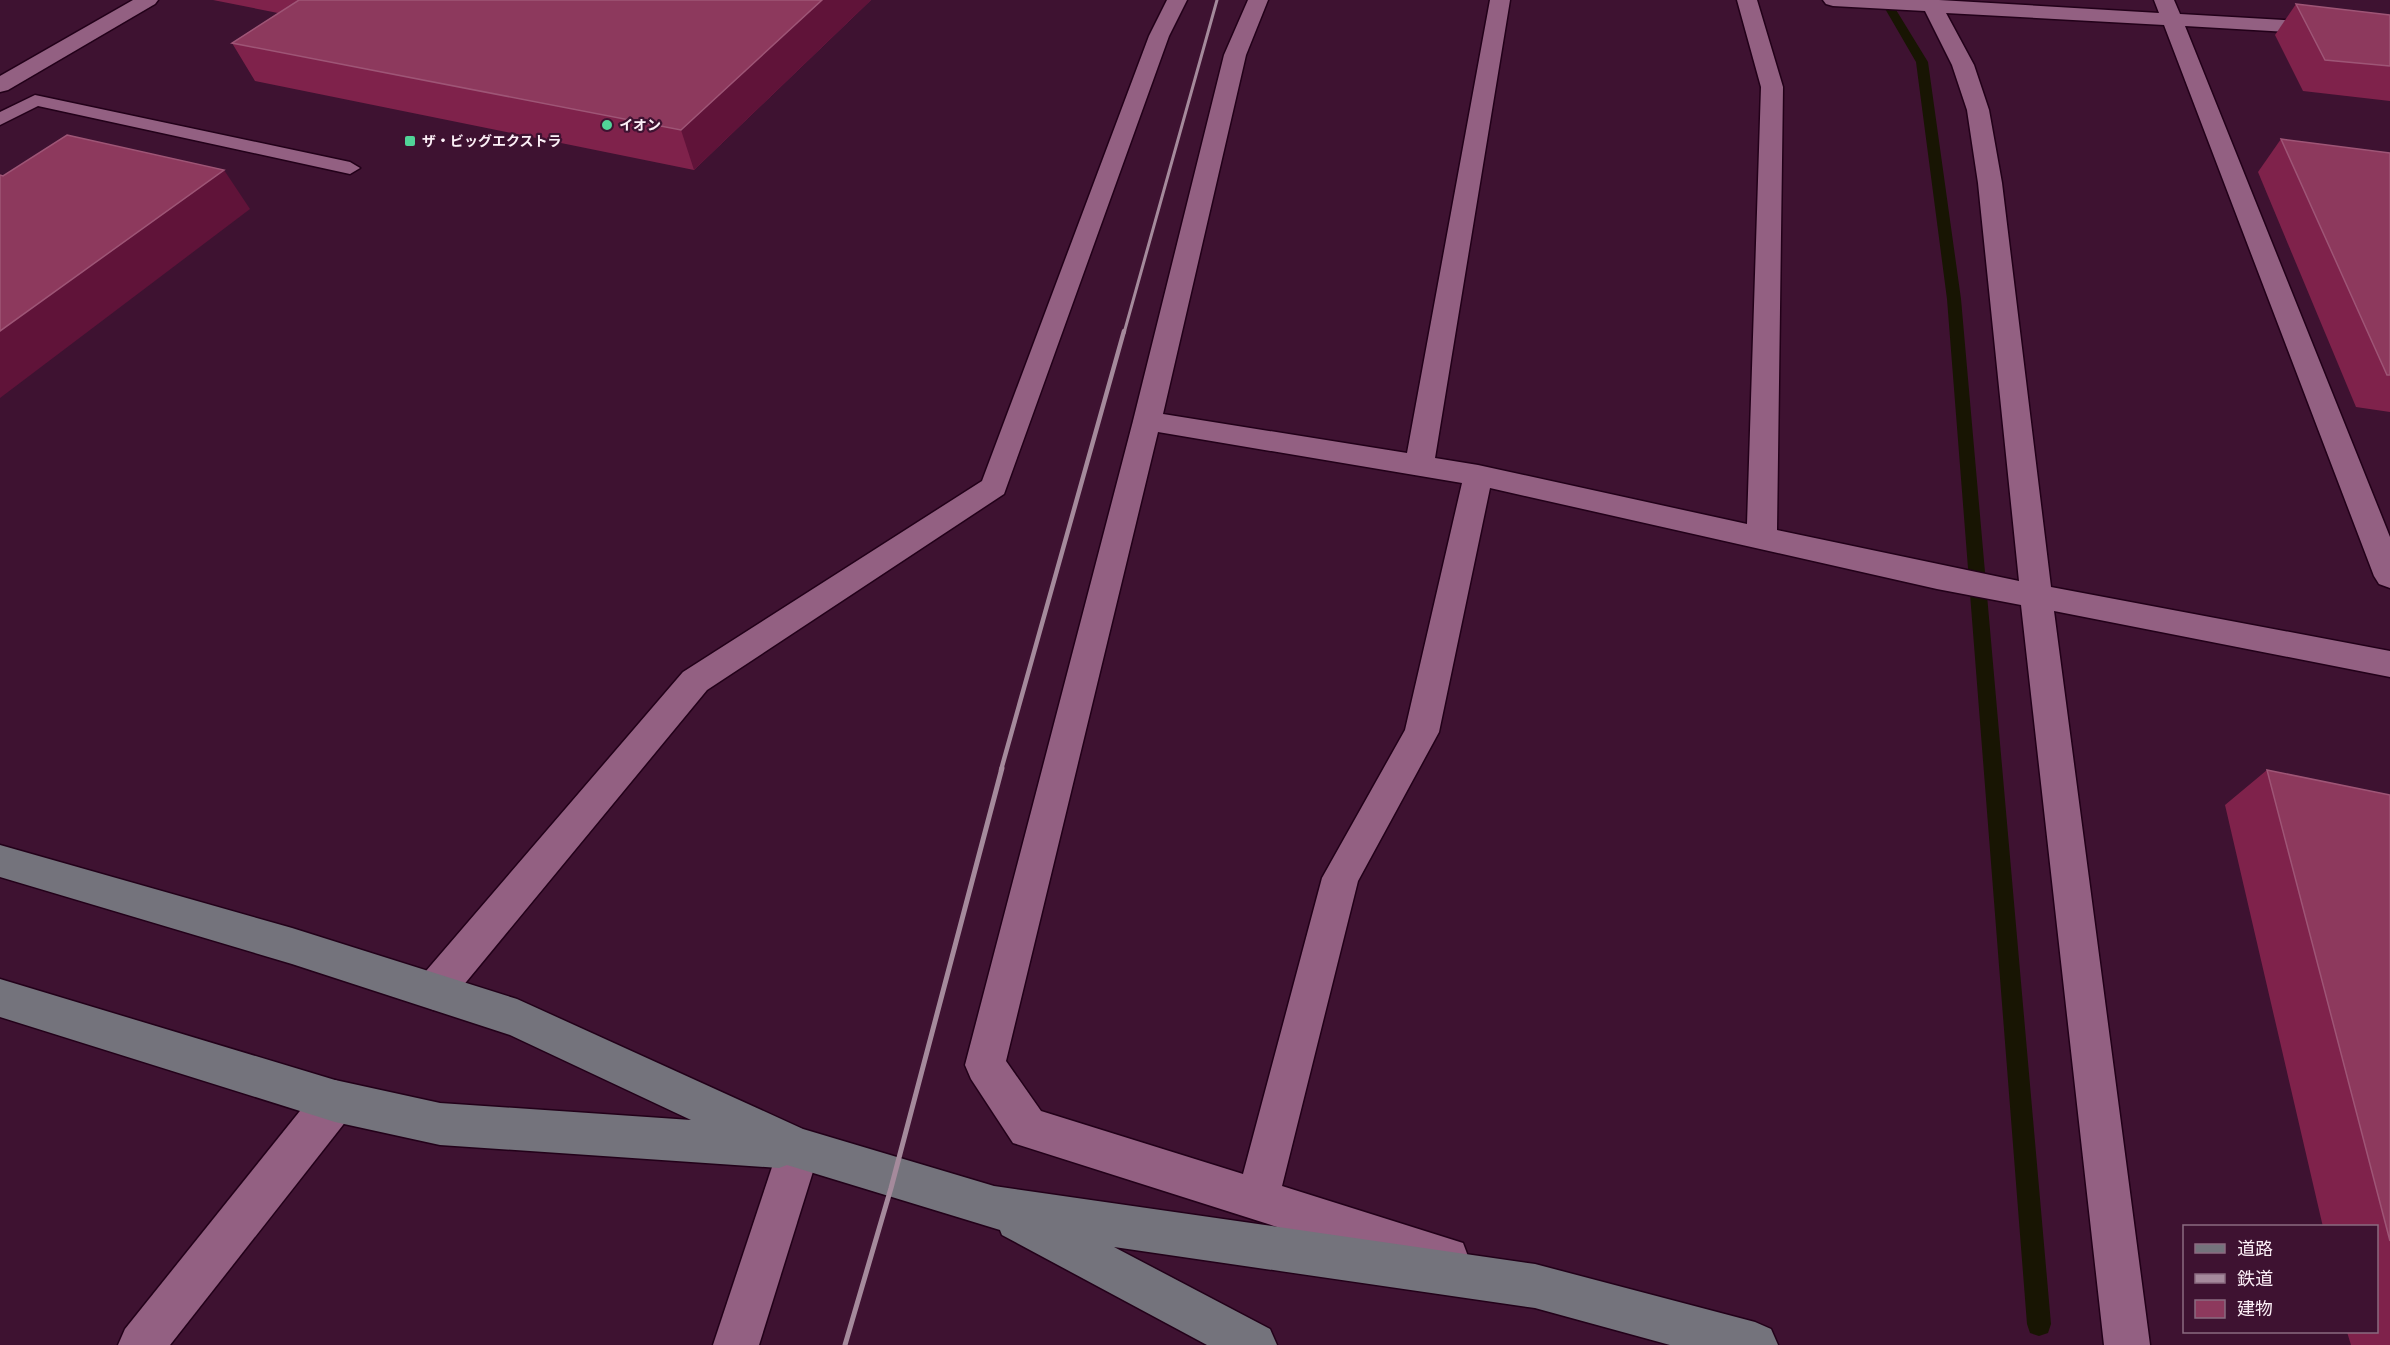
<svg xmlns="http://www.w3.org/2000/svg" width="2390" height="1345" viewBox="0 0 2390 1345" font-family="'Source Sans 3','Noto Sans JP',sans-serif">
	<style>
		.lines { fill: none; stroke-linecap: round; stroke-linejoin: round }
		.stream { fill: #181503; fill-rule: evenodd }
		.lane-casing { stroke: #220019; stroke-width: 3 }
		.street-casing { stroke: #220019; stroke-width: 3 }
		.secondary-casing { stroke: #220019; stroke-width: 3 }
		.lane { fill: #936082; fill-rule: evenodd }
		.street { fill: #936082; fill-rule: evenodd }
		.secondary { fill: #74737c; fill-rule: evenodd }
		.rail-far2 { stroke: #a58a9c; stroke-width: 3 }
		.rail-far1 { stroke: #a58a9c; stroke-width: 4.5 }
		.rail { stroke: #a58a9c; stroke-width: 5 }
		.wall { fill: #7f224b }
		.shaded-wall { fill: #601339 }
		.building { fill: #8d395d; stroke: #9e5576; stroke-width: 1.5 }
		.poi-dot { fill: #51d398; stroke: #3e1231; stroke-width: 2 }
		.labels { text-anchor: middle; stroke-width: 4.5; stroke-linejoin: round; paint-order: stroke }
		.far-poi-label { font-size: 14px; font-weight: bold; fill: #fcf0f7; stroke: #3e1231; text-anchor: start }
	</style>
	<rect width="100%" height="100%" fill="#3e1231"/>
	<g class="lines">
		<path class="stream" d="M1880,0H1890L1928,62L1961,299L2051,1324L2048,1333L2039,1336L2030,1333L2027,1324L1947,299L1916,62Z"/>
		<defs>
			<path id="lane" d="M35,95L350,162L360,168L350,174L38,106L0,125V112Z"/>
			<g id="street">
				<path d="M133,0H158L155,4L8,90L0,92V76Z"/>
				<path d="M1167,0H1187L1169,36L1004,494L707,690L448,1004L434,1010L420,1004L414,991L420,978L683,672L982,481L1149,36Z"/>
				<path d="M1248,0H1268L1246,55L1163,414L1407,453L1490,0H1510L1435,458L1478,465L1747,524L1761,87L1737,0H1757L1783,87L1777,530L2019,581L1978,183L1967,110L1952,65L1925,11L1833,6L1826,4L1823,0H1939L2159,13L2154,0H2174L2180,14L2390,26V38L2185,26L2390,537V588L2379,584L2374,576L2164,25L1946,13L1974,65L1989,110L2002,183L2051,587L2390,651V677L2054,611L2150,1345H2104L2021,605L1937,589L1490,488L1439,732L1358,881L1282,1186L1463,1243L1469,1259L1463,1275L1447,1281L1013,1143L971,1079L965,1065L1133,421L1224,55ZM1158,432L1462,483L1405,730L1322,878L1243,1174L1041,1111L1006,1061Z"/>
				<path d="M335,1080L350,1086L356,1101L350,1116L170,1345H118L125,1329L320,1086Z"/>
				<path d="M799,1128L814,1134L820,1149L759,1345H713L778,1149L784,1134Z"/>
			</g>
			<path id="secondary" d="M0,845L292,928L517,999L803,1129L994,1186L1535,1264L1755,1322L1771,1329L1778,1345H1670L1535,1308L1114,1247L1270,1329L1277,1345H1207L1002,1235L1000,1230L787,1165L779,1168L440,1145L335,1122L0,1017V979L335,1080L440,1103L691,1120L510,1035L292,964L0,877Z"/>
		</defs>
		<use href="#lane" class="lane-casing"/>
		<use href="#street" class="street-casing"/>
		<use href="#secondary" class="secondary-casing"/>
		<use href="#lane" class="lane"/>
		<use href="#street" class="street"/>
		<use href="#secondary" class="secondary"/>
		<path class="rail-far2" d="M1124,333L1217,0"/>
		<path class="rail-far1" d="M1001,770L1124,331"/>
		<path class="rail" d="M845,1345L891,1188L1002,768"/>
	</g>
	<g class="wall">
		<path d="M213,0H871L694,170L255,81L232,43L278,13Z"/>
		<path d="M2296,4L2390,15V101L2303,91L2275,35Z"/>
		<path d="M2281,139L2390,153V412L2356,407L2258,172Z"/>
		<path d="M2267,770L2390,795V1345H2351L2347,1332H2376V1227H2323L2225,805Z"/>
	</g>
	<g class="shaded-wall">
		<path d="M822,0H871L694,170L681,130Z"/>
		<path d="M224,170L250,209L0,398V331Z"/>
	</g>
	<g class="building">
		<path d="M299,0H822L681,130L232,43Z"/>
		<path d="M2296,4L2390,15V66L2325,60Z"/>
		<path d="M67,135L224,170L0,331V175L3,176Z"/>
		<path d="M2281,139L2390,153V375H2387Z"/>
		<path d="M2267,770L2390,795V1241Z"/>
	</g>
	<g class="poi-dot">
		<circle cx="607" cy="125" r="6"/>
		<rect x="404" y="135" width="12" height="12" rx="3"/>
	</g>
	<g class="labels">
		<g class="far-poi-label">
			<text x="619" y="130">イオン</text>
			<text x="422" y="146">ザ・ビッグエクストラ</text>
		</g>
	</g>
	<rect x="2183" y="1225" width="195" height="108" fill="#3e1231" stroke="#8a6b80" stroke-width="1.5"/>
	<rect x="2195" y="1244" width="30" height="9" fill="#74737c" stroke="#8a6b80" stroke-width="1.5"/>
	<text x="2237" y="1255" font-size="18" fill="#fcf0f7">道路</text>
	<rect x="2195" y="1274" width="30" height="9" fill="#a58a9c" stroke="#8a6b80" stroke-width="1.5"/>
	<text x="2237" y="1285" font-size="18" fill="#fcf0f7">鉄道</text>
	<rect x="2195" y="1300" width="30" height="18" fill="#8d395d" stroke="#8a6b80" stroke-width="1.5"/>
	<text x="2237" y="1315" font-size="18" fill="#fcf0f7">建物</text>
</svg>
